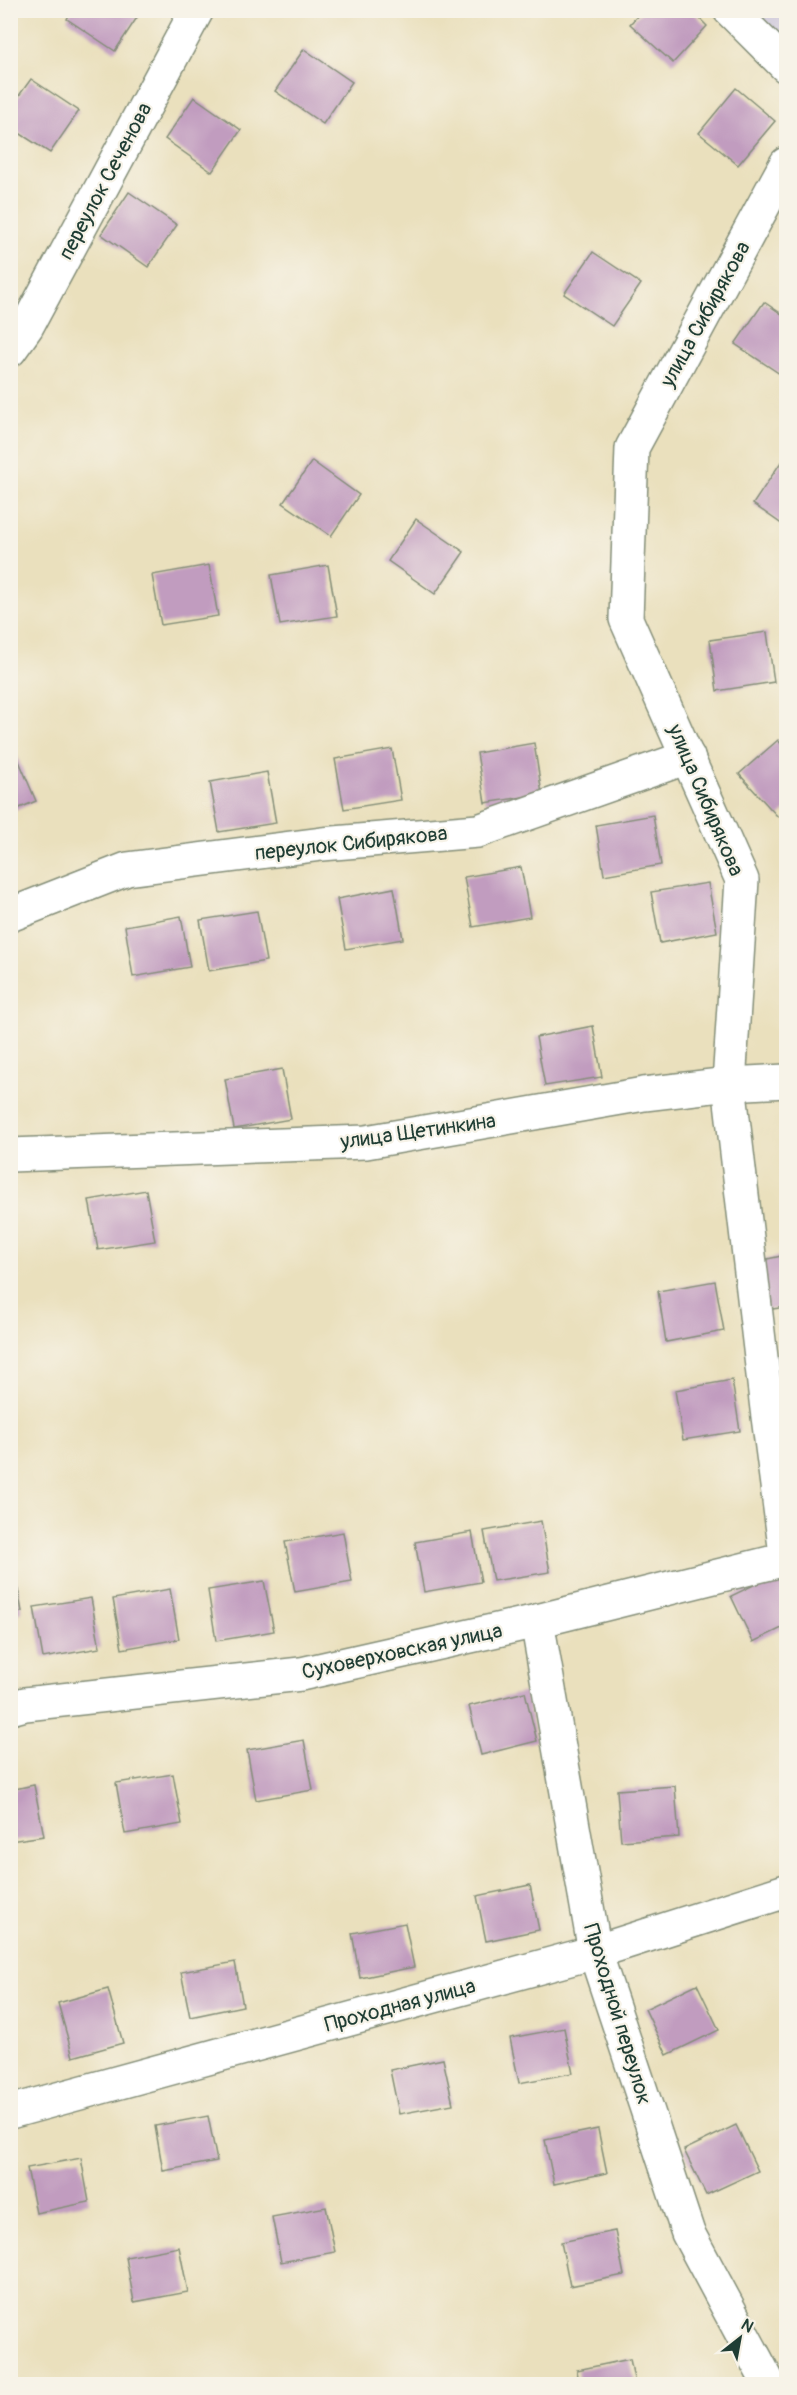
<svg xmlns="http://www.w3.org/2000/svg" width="797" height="2395" viewBox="0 0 797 2395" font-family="Pangolin,sans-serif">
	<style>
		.industrial { fill: #c6c0d9 }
		.building { fill: #c19cbf }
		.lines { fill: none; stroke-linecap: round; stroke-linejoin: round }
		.street-casing { stroke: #848e78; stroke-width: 36 }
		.street { stroke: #fff; stroke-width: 33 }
		.labels { text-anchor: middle; stroke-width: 4.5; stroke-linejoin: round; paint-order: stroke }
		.street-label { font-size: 21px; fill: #1f3d34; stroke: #f7f3e8 }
	</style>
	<rect width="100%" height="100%" fill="#f7f3e8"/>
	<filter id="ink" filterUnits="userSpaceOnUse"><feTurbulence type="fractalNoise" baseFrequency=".0167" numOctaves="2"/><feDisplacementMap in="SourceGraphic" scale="12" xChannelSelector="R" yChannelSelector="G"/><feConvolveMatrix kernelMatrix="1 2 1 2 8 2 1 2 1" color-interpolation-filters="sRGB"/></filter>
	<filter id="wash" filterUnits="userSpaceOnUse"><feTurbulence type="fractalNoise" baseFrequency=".008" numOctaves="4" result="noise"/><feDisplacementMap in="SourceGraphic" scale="24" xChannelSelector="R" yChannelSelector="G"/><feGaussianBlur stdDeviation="1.35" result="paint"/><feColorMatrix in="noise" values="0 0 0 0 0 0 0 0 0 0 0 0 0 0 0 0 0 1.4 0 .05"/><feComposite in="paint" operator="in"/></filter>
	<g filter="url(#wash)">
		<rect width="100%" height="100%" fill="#eae0bd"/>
		<path class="industrial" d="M757,11H786V46Z"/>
		<g id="blocks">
			<g class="building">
				<path d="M72,10H142L115,51L67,19Z"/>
				<path d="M643,10H691L707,26L673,63L630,24Z"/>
				<path d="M304,49L352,82L323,124L275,91Z"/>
				<path d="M31,79L79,111L50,153L10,127V108Z"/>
				<path d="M736,88L775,121L738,165L699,133Z"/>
				<path d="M194,97L241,130L212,172L165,139Z"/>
				<path d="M129,192L177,225L148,267L101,234Z"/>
				<path d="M593,252L641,284L612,326L564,294Z"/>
				<path d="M764,302L786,317V371L783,376L735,344Z"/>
				<path d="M312,461L359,495L331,536L283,503Z"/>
				<path d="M781,462L786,465V527L753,504Z"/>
				<path d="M416,519L464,552L435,594L388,561Z"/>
				<path d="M209,565L218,616L161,625L152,575Z"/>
				<path d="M328,565L337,616L280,625L271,575Z"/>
				<path d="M767,632L774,682L717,691L710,640Z"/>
				<path d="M778,740L786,750V810L778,817L739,774Z"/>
				<path d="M534,743L542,794L485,803L477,753Z"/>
				<path d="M392,749L401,800L344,809L335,759Z"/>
				<path d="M16,754L36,801L10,812V757Z"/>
				<path d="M267,772L276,823L219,832L210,782Z"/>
				<path d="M653,815L661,865L604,875L596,825Z"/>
				<path d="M521,867L530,917L473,927L464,877Z"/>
				<path d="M708,883L717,932L660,943L651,892Z"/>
				<path d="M394,888L403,939L346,949L337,899Z"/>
				<path d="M257,911L266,961L209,971L200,920Z"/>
				<path d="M181,916L190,967L133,977L125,926Z"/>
				<path d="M593,1026L602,1077L545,1086L536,1037Z"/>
				<path d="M282,1069L291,1119L234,1129L225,1079Z"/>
				<path d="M146,1190L155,1241L98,1250L89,1200Z"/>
				<path d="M786,1255V1307L766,1310L758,1261Z"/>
				<path d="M715,1281L724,1331L666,1342L658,1291Z"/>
				<path d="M732,1380L740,1431L683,1440L675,1390Z"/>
				<path d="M541,1521L550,1572L493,1581L484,1531Z"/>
				<path d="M343,1532L352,1582L295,1592L285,1542Z"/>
				<path d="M472,1532L481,1582L424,1592L415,1542Z"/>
				<path d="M13,1561L22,1612L10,1614V1562Z"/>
				<path d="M783,1571L786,1579V1626L753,1642L731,1596Z"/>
				<path d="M264,1581L274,1631L216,1641L208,1590Z"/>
				<path d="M170,1589L179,1639L122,1649L113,1599Z"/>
				<path d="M91,1598L100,1648L43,1658L34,1607Z"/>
				<path d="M525,1692L537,1741L481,1755L469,1706Z"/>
				<path d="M304,1740L313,1790L256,1800L247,1750Z"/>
				<path d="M173,1774L182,1824L125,1834L116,1783Z"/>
				<path d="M34,1785L44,1836L10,1841V1790Z"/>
				<path d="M675,1786L679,1837L621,1841L617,1790Z"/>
				<path d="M530,1885L539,1930L486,1941L477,1896Z"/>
				<path d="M405,1923L414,1967L360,1978L352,1933Z"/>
				<path d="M235,1962L243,2006L190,2017L181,1972Z"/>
				<path d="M697,1984L719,2030L667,2055L645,2009Z"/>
				<path d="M108,1989L123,2043L73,2057L58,2003Z"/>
				<path d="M564,2028L573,2073L519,2083L510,2038Z"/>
				<path d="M443,2059L453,2104L399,2114L390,2070Z"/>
				<path d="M208,2116L217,2161L163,2171L155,2126Z"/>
				<path d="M736,2125L758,2171L706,2195L684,2150Z"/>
				<path d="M598,2129L607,2173L554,2184L545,2140Z"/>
				<path d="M81,2158L89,2202L36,2213L27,2168Z"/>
				<path d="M326,2207L335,2252L281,2262L272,2217Z"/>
				<path d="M615,2231L624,2275L570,2286L561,2242Z"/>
				<path d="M179,2247L188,2292L134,2302L126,2257Z"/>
				<path d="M630,2359L635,2384H579L577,2370Z"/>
			</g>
		</g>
	</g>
	<g filter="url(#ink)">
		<use href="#blocks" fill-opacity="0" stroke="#848e78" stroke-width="1.5"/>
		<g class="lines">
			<defs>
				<g id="street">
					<path d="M730,10L786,66"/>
					<path d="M786,164L632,448L626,619L742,880L729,1084L767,1409L786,1554"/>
					<path d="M10,350L27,326L197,10"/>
					<path d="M10,915L127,869L322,844L478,831L688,757"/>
					<path d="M10,1155L366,1142L644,1094L729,1084L786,1081"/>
					<path d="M537,1621L595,1952L688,2233L769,2384"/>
					<path d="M10,1708L25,1704L301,1674L537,1621L786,1559"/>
					<path d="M10,2112L595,1952L786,1891"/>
				</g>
			</defs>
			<use href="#street" class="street-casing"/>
			<use href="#street" class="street"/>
		</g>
	</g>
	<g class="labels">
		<g class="street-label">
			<text transform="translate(105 181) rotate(-62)" y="7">переулок Сеченова</text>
			<text transform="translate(705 314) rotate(-61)" y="7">улица Сибирякова</text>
			<text transform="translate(706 800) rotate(67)" y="7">улица Сибирякова</text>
			<text transform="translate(351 843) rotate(-6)" y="7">переулок Сибирякова</text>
			<text transform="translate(418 1131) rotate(-8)" y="7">улица Щетинкина</text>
			<text transform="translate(402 1651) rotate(-12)" y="7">Суховерховская улица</text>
			<text transform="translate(400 2005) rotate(-15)" y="7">Проходная улица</text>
			<text transform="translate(618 2014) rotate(73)" y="7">Проходной переулок</text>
		</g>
	</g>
	<rect width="797" height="2395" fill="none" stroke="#f7f3e8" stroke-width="36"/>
	<g transform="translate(740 2338) rotate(31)" stroke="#f7f3e8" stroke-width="4.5" paint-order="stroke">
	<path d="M0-4.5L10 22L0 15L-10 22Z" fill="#1f3d34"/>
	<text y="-9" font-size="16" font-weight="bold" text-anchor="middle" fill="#1f3d34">N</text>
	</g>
</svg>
